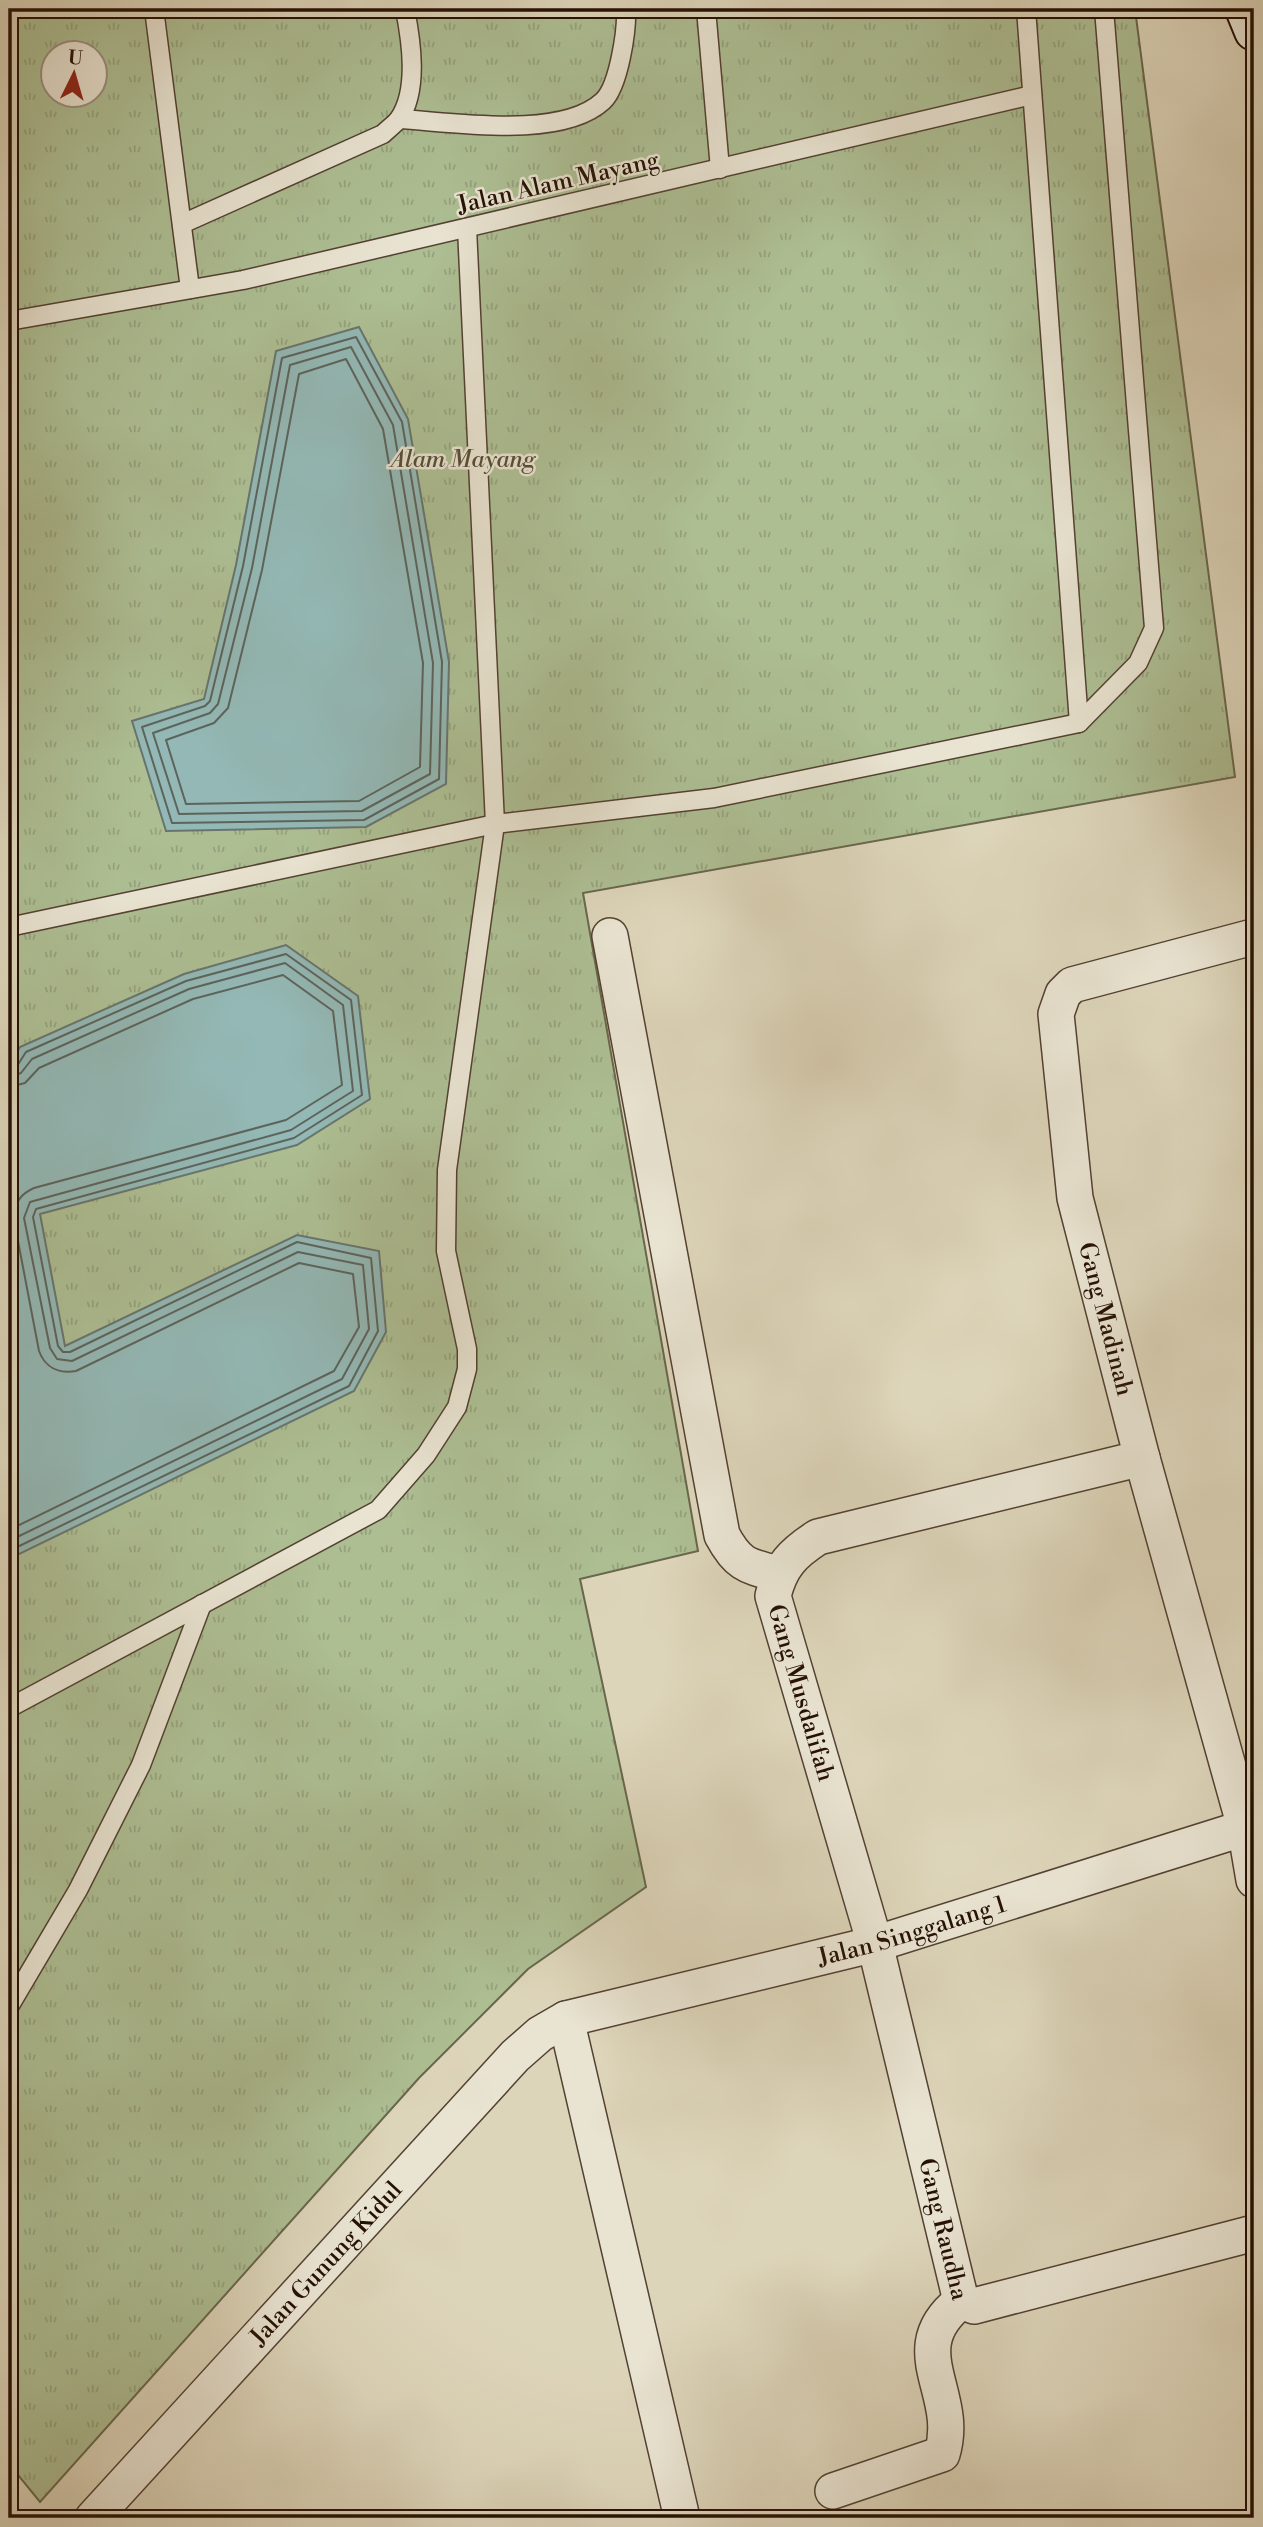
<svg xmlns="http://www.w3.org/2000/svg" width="1263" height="2527" viewBox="0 0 1263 2527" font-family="'Libre Bodoni',serif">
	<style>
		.park { fill: url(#park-tufts); stroke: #69674c; stroke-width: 2; fill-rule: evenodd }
		.water { fill: #93b8b5; stroke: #67756e; stroke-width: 2 }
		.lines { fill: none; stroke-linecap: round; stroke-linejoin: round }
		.shore { stroke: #5c645c; stroke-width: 2 }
		.service-casing { stroke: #534132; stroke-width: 21 }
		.minor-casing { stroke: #534132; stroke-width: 38 }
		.secondary-casing { stroke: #251004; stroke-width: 42 }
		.service { stroke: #e9e4d2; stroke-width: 18 }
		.minor { stroke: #e9e4d2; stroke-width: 35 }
		.secondary { stroke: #e9e4d2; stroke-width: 38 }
		.labels { text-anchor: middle; stroke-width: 5; stroke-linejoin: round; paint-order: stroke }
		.street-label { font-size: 24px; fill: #251004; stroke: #e9e4d2 }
		.park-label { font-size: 24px; font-style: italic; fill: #554d36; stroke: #e9e4d2 }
	</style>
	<defs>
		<pattern id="park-tufts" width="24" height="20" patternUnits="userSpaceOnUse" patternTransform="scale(1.75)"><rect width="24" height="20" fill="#adbe93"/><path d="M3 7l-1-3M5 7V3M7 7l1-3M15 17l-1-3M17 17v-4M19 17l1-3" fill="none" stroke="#95a27d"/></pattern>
	</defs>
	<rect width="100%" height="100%" fill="#ddd5ba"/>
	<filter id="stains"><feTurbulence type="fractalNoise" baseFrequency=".00286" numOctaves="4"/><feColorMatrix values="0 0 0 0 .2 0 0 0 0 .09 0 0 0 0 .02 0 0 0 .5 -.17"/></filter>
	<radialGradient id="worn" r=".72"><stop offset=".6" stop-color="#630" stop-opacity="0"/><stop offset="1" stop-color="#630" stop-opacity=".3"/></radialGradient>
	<path class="park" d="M9,9H1135L1235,777L583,893L698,1551L580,1579L646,1887L528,1969L419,2078L40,2502L9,2464ZM52,52H94V94H52Z"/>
	<g class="water">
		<path d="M359,327L408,419L449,662L446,784L366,827L166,831L132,721L204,699L236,565L276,351Z"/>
		<path d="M286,945L358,996L370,1099L297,1145L40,1214L65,1346L297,1235L379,1251L386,1332L354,1391L9,1559V1066L20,1047L184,974Z"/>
	</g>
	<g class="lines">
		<g class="shore">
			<path d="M356,337L402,422L442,662L439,779L364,820L172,823L142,727L205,706L210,701L243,566L282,358Z"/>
			<path d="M351,347L393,425L433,663L430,774L362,811L179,814L153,733L210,713L218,704L252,568L290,365Z"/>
			<path d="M346,359L383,429L423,663L420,767L359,801L186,804L166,740L214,723L228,708L262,570L299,374Z"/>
			<path d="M9,1068L17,1066L26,1052L186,981L286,954L351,1000L362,1095L294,1138L36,1209L33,1217L58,1346L63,1352H70L297,1242L371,1258L378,1331L349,1386L9,1551"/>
			<path d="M9,1077L21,1073L32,1059L189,989L285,963L343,1005L353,1091L291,1130L30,1202L24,1218L50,1348L57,1359L72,1361L298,1252L363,1265L369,1329L342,1379L9,1541"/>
			<path d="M9,1087L25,1083L39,1068L193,999L283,975L333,1011L342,1085L286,1120L34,1188C20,1194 13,1204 14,1220L39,1351C45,1367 58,1374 76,1371L299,1263L353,1274L359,1327L334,1371L9,1530"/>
		</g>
		<defs>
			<g id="service">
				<path d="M154,9L190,289"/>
				<path d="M706,9L720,169"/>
				<path d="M1026,9L1079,723"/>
				<path d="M399,119C453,122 561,140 603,101C619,86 627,30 626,9"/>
				<path d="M182,224L383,134C388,129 395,124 399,119C419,90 411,40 405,9"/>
				<path d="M9,321L243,280L1032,95"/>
				<path d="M9,927L495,824L714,798L1079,723L1138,663L1154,628L1104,9"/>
				<path d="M9,1708L378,1510L426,1455L457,1407L467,1369V1349L446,1251L447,1170L495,824L467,228"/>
				<path d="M9,2007L78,1890L141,1765L202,1604"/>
			</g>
			<g id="minor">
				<path d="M610,936L722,1535C738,1565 747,1566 778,1574"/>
				<path id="s1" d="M1249,938L1072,985L1063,994L1056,1014L1075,1198L1142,1458L1245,1827L1254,1880"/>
				<path id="s2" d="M1142,1458L818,1537C793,1553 780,1566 773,1596L875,1944L961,2301L974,2306L1254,2233"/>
				<path d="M566,2019L682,2518"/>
				<path d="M833,2491L942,2454C961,2392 899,2350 961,2301"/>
				<path id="s3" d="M93,2518L515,2056L540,2034L566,2019L875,1944L1254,1825"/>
			</g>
			<path id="secondary" d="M1245,9L1254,31"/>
		</defs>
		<use href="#service" class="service-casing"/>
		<use href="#minor" class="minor-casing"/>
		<use href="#secondary" class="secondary-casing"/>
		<use href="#service" class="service"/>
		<use href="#minor" class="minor"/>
		<use href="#secondary" class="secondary"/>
	</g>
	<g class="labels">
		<g class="street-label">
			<text transform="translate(558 182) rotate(-13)" y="8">Jalan Alam Mayang</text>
			<text dy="8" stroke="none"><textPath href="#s1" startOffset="527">Gang Madinah</textPath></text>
			<text dy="8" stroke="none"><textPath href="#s2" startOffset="511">Gang Musdalifah</textPath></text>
			<text dy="8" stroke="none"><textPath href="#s3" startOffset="1046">Jalan Singgalang 1</textPath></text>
			<text dy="8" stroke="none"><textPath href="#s2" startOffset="1066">Gang Raudha</textPath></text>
			<text dy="8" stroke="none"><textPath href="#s3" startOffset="345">Jalan Gunung Kidul</textPath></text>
		</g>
		<g class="park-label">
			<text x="463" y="467">Alam Mayang</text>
		</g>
	</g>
	<rect width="1263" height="2527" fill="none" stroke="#ddd5ba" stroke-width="35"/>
	<rect x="10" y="10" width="1242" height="2506" fill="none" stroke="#251004" stroke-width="3.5"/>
	<rect x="18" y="18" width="1228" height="2492" fill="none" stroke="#251004" stroke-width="2"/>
	<g transform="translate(74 74) rotate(5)"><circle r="33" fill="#e9e4d2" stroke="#9b8f80" stroke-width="2"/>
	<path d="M0-5L12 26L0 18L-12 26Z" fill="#8f2418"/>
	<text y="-10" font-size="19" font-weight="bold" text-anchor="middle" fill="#251004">U</text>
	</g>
	<rect width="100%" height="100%" filter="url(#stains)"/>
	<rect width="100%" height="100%" fill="url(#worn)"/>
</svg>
